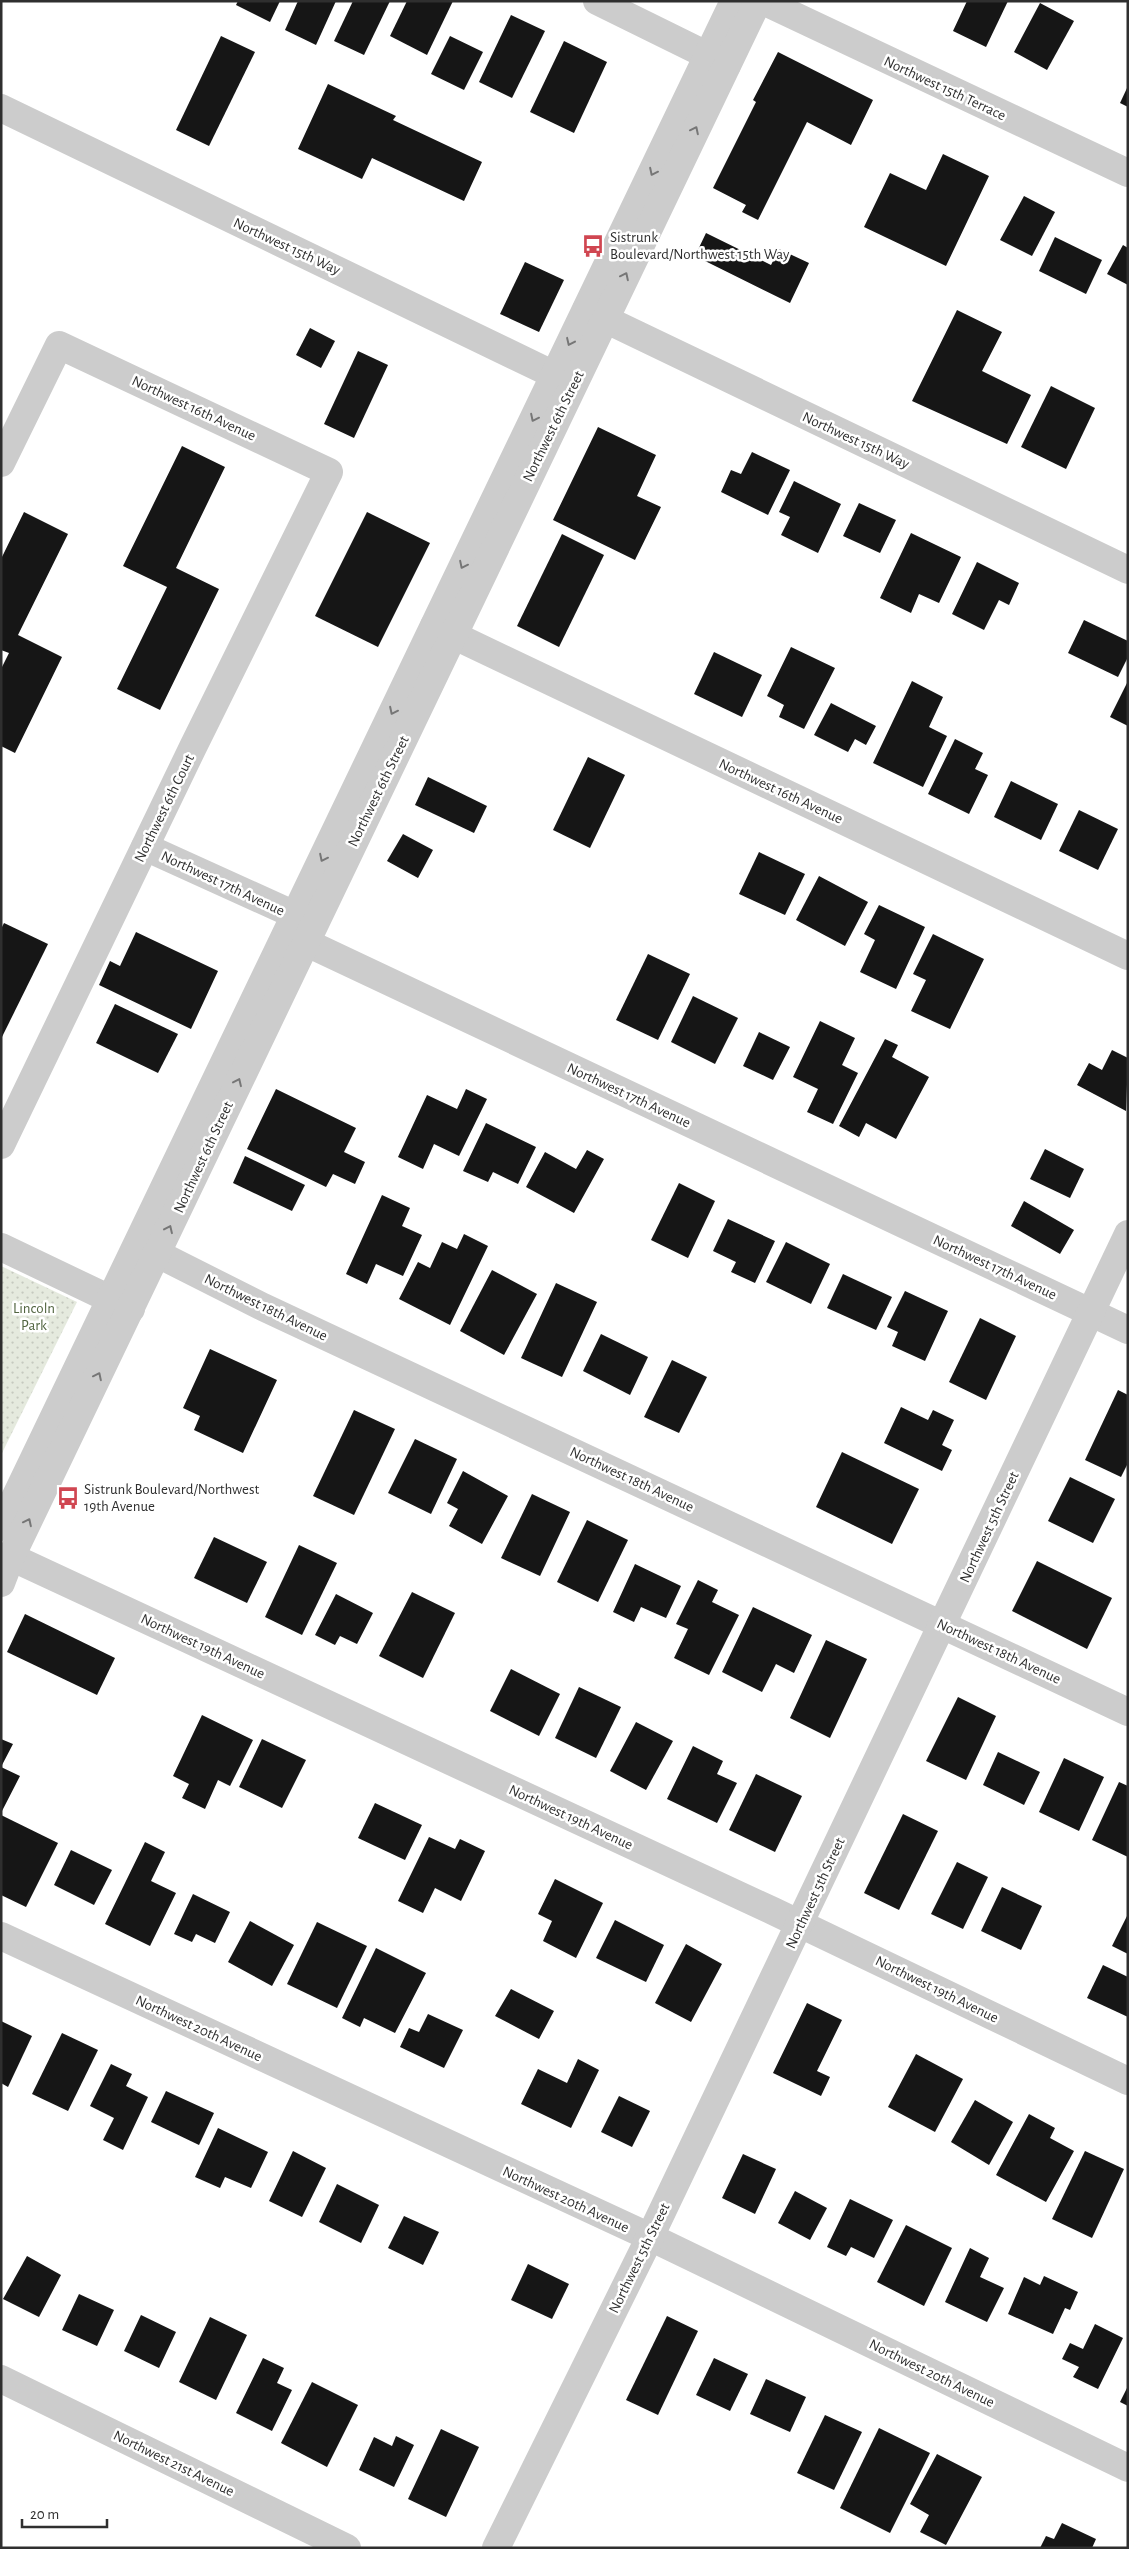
<svg xmlns="http://www.w3.org/2000/svg" width="1129" height="2549" viewBox="0 0 1129 2549" font-family="'Alegreya Sans',sans-serif">
	<style>
		.grass { fill: url(#grass-dots) }
		.building { fill: #161616 }
		.lines { fill: none; stroke-linecap: round; stroke-linejoin: round }
		.minor { stroke: #ccc; stroke-width: 28 }
		.tertiary { stroke: #ccc; stroke-width: 28 }
		.oneway { stroke: #767676 }
		.labels { text-anchor: middle; stroke-width: 5; stroke-linejoin: round; paint-order: stroke }
		.street-label { font-size: 15px; fill: #2f2f2f; stroke: #fff }
		.poi-label { font-size: 15px; fill: #2f2f2f; stroke: #fff; text-anchor: start }
		.park-label { font-size: 15px; fill: #526541; stroke: #fff }
	</style>
	<defs>
		<pattern id="grass-dots" width="8" height="8" patternUnits="userSpaceOnUse" patternTransform="scale(1.25)"><rect width="8" height="8" fill="#e5eade"/><path d="M2 2h.1M6 6h.1" fill="none" stroke="#c5c9bf" stroke-width="1.8" stroke-linecap="round"/></pattern>
	</defs>
	<rect width="100%" height="100%" fill="#fff"/>
	<path class="grass" d="M1,1266L77,1302L1,1455Z"/>
	<g class="building">
		<path d="M238,1H280L270,22L236,5Z"/>
		<path d="M298,1H336L316,45L285,30Z"/>
		<path d="M353,1H390L364,55L334,41Z"/>
		<path d="M407,1H453L427,55L390,36Z"/>
		<path d="M967,1H1008L986,47L953,31Z"/>
		<path d="M1040,3L1074,21L1047,70L1014,52Z"/>
		<path d="M511,15L545,31L512,98L479,82Z"/>
		<path d="M221,36L255,52L209,146L176,130Z"/>
		<path d="M450,36L483,52L464,90L431,74Z"/>
		<path d="M564,41L607,62L574,133L530,112Z"/>
		<path d="M778,52L873,100L851,145L807,122L758,220L742,212L746,205L713,188L756,102L753,100Z"/>
		<path d="M328,84L396,116L393,120L482,162L464,201L372,158L362,179L298,149Z"/>
		<path d="M1128,86V107L1120,103Z"/>
		<path d="M943,154L989,176L946,266L864,227L890,173L926,190Z"/>
		<path d="M1024,196L1055,212L1032,256L1000,240Z"/>
		<path d="M706,233L771,265L779,249L809,263L790,303L695,256Z"/>
		<path d="M1055,237L1102,260L1086,294L1039,271Z"/>
		<path d="M1123,245L1128,248V285L1107,274Z"/>
		<path d="M525,262L564,280L539,332L500,314Z"/>
		<path d="M957,310L1002,332L982,371L1031,395L1007,444L912,401Z"/>
		<path d="M310,328L335,341L321,368L296,355Z"/>
		<path d="M358,351L388,365L354,438L324,424Z"/>
		<path d="M1051,386L1095,408L1066,469L1021,447Z"/>
		<path d="M598,427L656,455L637,496L661,507L635,560L553,520Z"/>
		<path d="M182,446L225,467L176,568L219,589L160,710L117,689L167,587L123,566Z"/>
		<path d="M752,452L790,470L768,515L721,492L731,470L741,474Z"/>
		<path d="M794,481L841,504L818,553L781,535L790,517L779,512Z"/>
		<path d="M859,503L896,520L880,553L843,536Z"/>
		<path d="M24,512L68,534L18,635L62,657L15,753L1,746V669L9,653L1,650V559Z"/>
		<path d="M367,512L430,543L378,647L315,616Z"/>
		<path d="M911,533L961,557L939,603L919,594L911,613L880,598Z"/>
		<path d="M562,534L604,555L559,647L517,626Z"/>
		<path d="M977,562L1019,583L1009,605L999,600L984,630L952,614Z"/>
		<path d="M1084,620L1128,641V657L1118,677L1068,653Z"/>
		<path d="M791,647L835,668L804,729L779,717L784,705L767,696Z"/>
		<path d="M714,652L762,675L742,717L694,694Z"/>
		<path d="M912,681L943,697L929,727L947,736L923,787L873,763Z"/>
		<path d="M1128,681V726L1110,717Z"/>
		<path d="M831,703L876,726L866,745L855,739L848,752L814,735Z"/>
		<path d="M955,739L983,753L975,769L988,775L969,814L928,794Z"/>
		<path d="M588,757L625,775L590,848L553,830Z"/>
		<path d="M428,777L487,806L474,833L415,805Z"/>
		<path d="M1011,781L1058,804L1041,840L994,817Z"/>
		<path d="M1079,810L1118,829L1098,870L1059,851Z"/>
		<path d="M403,834L433,850L418,878L387,861Z"/>
		<path d="M759,852L805,874L785,915L739,894Z"/>
		<path d="M819,876L868,902L845,946L796,920Z"/>
		<path d="M879,905L925,927L896,989L860,972L875,940L864,934Z"/>
		<path d="M4,923L48,944L1,1039V929Z"/>
		<path d="M136,932L218,971L191,1029L99,985L110,961L120,966Z"/>
		<path d="M933,934L984,959L950,1029L911,1011L926,980L913,974Z"/>
		<path d="M648,954L690,974L658,1040L616,1020Z"/>
		<path d="M693,996L738,1018L715,1064L671,1042Z"/>
		<path d="M115,1004L178,1034L158,1073L96,1043Z"/>
		<path d="M820,1021L855,1038L842,1065L858,1073L833,1124L807,1112L818,1089L793,1077Z"/>
		<path d="M759,1032L790,1047L773,1080L743,1066Z"/>
		<path d="M885,1039L898,1045L892,1057L929,1077L896,1139L866,1123L859,1137L839,1126Z"/>
		<path d="M1112,1050L1128,1058L1126,1111L1077,1085L1089,1063L1102,1070Z"/>
		<path d="M276,1089L356,1128L344,1152L365,1162L355,1184L333,1174L326,1187L247,1149Z"/>
		<path d="M466,1089L487,1099L459,1156L434,1144L423,1169L398,1157L427,1095L457,1109Z"/>
		<path d="M486,1123L536,1147L518,1184L493,1172L488,1182L463,1171Z"/>
		<path d="M1045,1149L1084,1169L1070,1198L1030,1179Z"/>
		<path d="M587,1150L604,1159L574,1213L526,1187L545,1152L576,1169Z"/>
		<path d="M245,1156L305,1185L292,1211L233,1183Z"/>
		<path d="M679,1183L715,1201L688,1258L651,1240Z"/>
		<path d="M382,1195L410,1208L402,1226L422,1235L403,1276L376,1264L367,1284L346,1274Z"/>
		<path d="M1024,1201L1074,1230L1060,1254L1011,1226Z"/>
		<path d="M728,1219L775,1241L755,1283L731,1272L736,1262L713,1251Z"/>
		<path d="M464,1234L488,1246L450,1325L399,1299L418,1262L430,1268L442,1242L457,1249Z"/>
		<path d="M786,1242L830,1264L811,1304L766,1282Z"/>
		<path d="M492,1270L537,1294L504,1355L460,1331Z"/>
		<path d="M843,1274L892,1297L876,1330L827,1308Z"/>
		<path d="M556,1283L597,1302L562,1377L521,1358Z"/>
		<path d="M905,1291L948,1311L925,1361L892,1346L898,1332L887,1327Z"/>
		<path d="M980,1318L1016,1336L986,1400L949,1382Z"/>
		<path d="M601,1334L648,1357L630,1395L583,1371Z"/>
		<path d="M210,1349L277,1380L243,1453L194,1430L200,1416L183,1408Z"/>
		<path d="M672,1360L707,1377L679,1433L644,1417Z"/>
		<path d="M1118,1390L1128,1395V1463L1121,1477L1085,1460Z"/>
		<path d="M901,1407L928,1420L933,1410L954,1420L942,1445L952,1450L942,1471L884,1443Z"/>
		<path d="M354,1410L395,1429L354,1515L313,1496Z"/>
		<path d="M415,1439L457,1459L431,1514L388,1493Z"/>
		<path d="M842,1452L919,1489L892,1544L816,1507Z"/>
		<path d="M463,1471L508,1496L482,1544L449,1526L458,1509L447,1503Z"/>
		<path d="M1070,1477L1115,1499L1093,1543L1048,1521Z"/>
		<path d="M532,1494L570,1512L540,1576L501,1558Z"/>
		<path d="M587,1520L628,1540L598,1602L557,1582Z"/>
		<path d="M214,1537L267,1562L247,1603L194,1578Z"/>
		<path d="M299,1545L337,1563L302,1635L265,1617Z"/>
		<path d="M1037,1561L1112,1598L1087,1649L1012,1611Z"/>
		<path d="M635,1564L681,1586L666,1618L641,1607L634,1622L613,1612Z"/>
		<path d="M698,1580L718,1590L712,1602L739,1615L709,1675L674,1658L688,1629L676,1624Z"/>
		<path d="M412,1592L455,1613L423,1678L379,1656Z"/>
		<path d="M336,1594L373,1613L357,1644L340,1636L335,1645L315,1635Z"/>
		<path d="M753,1607L812,1635L794,1673L776,1664L762,1692L722,1672Z"/>
		<path d="M25,1614L115,1658L97,1695L7,1652Z"/>
		<path d="M826,1640L867,1659L830,1738L790,1718Z"/>
		<path d="M511,1669L560,1694L539,1736L490,1711Z"/>
		<path d="M579,1687L621,1707L596,1758L555,1738Z"/>
		<path d="M958,1697L996,1716L966,1780L926,1761Z"/>
		<path d="M202,1715L253,1740L230,1786L218,1780L205,1809L182,1798L189,1784L173,1776Z"/>
		<path d="M636,1722L673,1741L646,1790L610,1771Z"/>
		<path d="M1,1739L13,1744L1,1767L20,1776L1,1813Z"/>
		<path d="M262,1739L306,1760L282,1808L239,1787Z"/>
		<path d="M693,1746L723,1761L717,1774L737,1783L717,1823L667,1799Z"/>
		<path d="M998,1752L1040,1772L1024,1805L983,1785Z"/>
		<path d="M1064,1758L1104,1777L1079,1831L1039,1812Z"/>
		<path d="M756,1774L802,1796L775,1852L729,1830Z"/>
		<path d="M1119,1782L1128,1786V1857L1092,1840Z"/>
		<path d="M375,1803L422,1825L405,1860L358,1838Z"/>
		<path d="M903,1814L938,1831L899,1910L864,1893Z"/>
		<path d="M1,1815L58,1843L26,1907L1,1895Z"/>
		<path d="M429,1837L455,1849L460,1839L485,1851L461,1901L435,1888L423,1913L398,1901Z"/>
		<path d="M145,1842L165,1852L151,1881L176,1893L150,1946L105,1924Z"/>
		<path d="M71,1850L112,1870L94,1905L54,1885Z"/>
		<path d="M957,1862L988,1877L963,1929L931,1914Z"/>
		<path d="M555,1879L603,1903L576,1958L543,1941L552,1921L538,1914Z"/>
		<path d="M1002,1887L1042,1906L1021,1950L981,1931Z"/>
		<path d="M193,1894L230,1912L215,1943L196,1934L192,1942L174,1934Z"/>
		<path d="M1128,1914V1954L1112,1946Z"/>
		<path d="M615,1920L664,1945L646,1982L596,1958Z"/>
		<path d="M250,1921L294,1945L272,1986L228,1962Z"/>
		<path d="M317,1922L367,1946L337,2008L287,1984Z"/>
		<path d="M686,1944L722,1964L691,2022L655,2003Z"/>
		<path d="M376,1948L426,1973L395,2033L364,2018L360,2027L342,2018Z"/>
		<path d="M1103,1965L1128,1977V2017L1087,1998Z"/>
		<path d="M511,1989L554,2011L539,2039L495,2016Z"/>
		<path d="M807,2003L842,2020L817,2071L830,2077L821,2096L773,2073Z"/>
		<path d="M428,2014L463,2030L444,2068L400,2047L409,2028L419,2032Z"/>
		<path d="M1,2021L32,2036L8,2087L1,2083Z"/>
		<path d="M62,2033L98,2050L68,2111L32,2094Z"/>
		<path d="M916,2054L963,2079L935,2132L888,2107Z"/>
		<path d="M578,2059L599,2070L571,2128L521,2104L538,2069L567,2083Z"/>
		<path d="M111,2064L132,2074L126,2086L148,2097L123,2150L103,2140L114,2118L90,2106Z"/>
		<path d="M166,2091L214,2113L199,2145L151,2122Z"/>
		<path d="M619,2096L650,2111L632,2147L601,2132Z"/>
		<path d="M975,2100L1013,2122L989,2165L951,2142Z"/>
		<path d="M1029,2114L1055,2128L1050,2138L1074,2151L1046,2202L996,2175Z"/>
		<path d="M218,2128L268,2152L251,2188L225,2177L220,2188L195,2177Z"/>
		<path d="M293,2151L326,2168L302,2217L269,2201Z"/>
		<path d="M1085,2151L1124,2169L1092,2238L1052,2219Z"/>
		<path d="M743,2154L776,2169L755,2214L722,2198Z"/>
		<path d="M337,2184L379,2205L361,2243L319,2222Z"/>
		<path d="M795,2191L827,2208L810,2240L778,2223Z"/>
		<path d="M850,2199L893,2220L874,2258L851,2247L846,2256L827,2247Z"/>
		<path d="M404,2216L439,2232L423,2265L388,2248Z"/>
		<path d="M906,2225L952,2248L924,2306L877,2282Z"/>
		<path d="M970,2248L989,2258L980,2277L1004,2288L987,2322L945,2302Z"/>
		<path d="M27,2256L61,2275L39,2317L3,2299Z"/>
		<path d="M528,2264L569,2284L552,2319L511,2300Z"/>
		<path d="M1044,2276L1078,2292L1070,2310L1065,2308L1053,2334L1008,2314L1024,2277L1040,2285Z"/>
		<path d="M79,2294L114,2310L97,2346L62,2330Z"/>
		<path d="M141,2315L176,2332L159,2368L124,2351Z"/>
		<path d="M667,2316L698,2331L658,2415L626,2400Z"/>
		<path d="M210,2317L247,2335L216,2400L179,2382Z"/>
		<path d="M1095,2324L1123,2338L1098,2389L1073,2377L1079,2367L1062,2359L1070,2343L1083,2349Z"/>
		<path d="M263,2358L284,2368L277,2383L292,2390L272,2431L236,2413Z"/>
		<path d="M714,2358L748,2374L730,2411L696,2395Z"/>
		<path d="M766,2379L806,2397L790,2432L750,2414Z"/>
		<path d="M312,2382L358,2405L327,2467L281,2443Z"/>
		<path d="M1128,2386V2406L1120,2402Z"/>
		<path d="M825,2415L862,2432L834,2490L797,2473Z"/>
		<path d="M879,2428L930,2453L890,2533L840,2508Z"/>
		<path d="M441,2429L479,2447L446,2517L408,2499Z"/>
		<path d="M396,2436L414,2445L394,2487L359,2470L374,2437L392,2446Z"/>
		<path d="M937,2454L982,2477L946,2545L920,2532L929,2515L910,2504Z"/>
		<path d="M1062,2523L1096,2539L1092,2548H1040L1046,2536L1054,2539Z"/>
	</g>
	<g class="lines">
		<g class="minor">
			<path d="M597,1L727,65"/>
			<path d="M763,1L1128,173"/>
			<path d="M1,108L573,384"/>
			<path d="M586,310L1128,570"/>
			<path d="M1,463L59,345L329,472L193,747L1,1145"/>
			<path d="M434,626L1128,956"/>
			<path d="M145,847L295,915L305,942L1128,1330"/>
			<path d="M138,1244L263,1307L1128,1712"/>
			<path d="M1,1247L131,1309"/>
			<path d="M11,1557L773,1911L1128,2081"/>
			<path d="M1,1936L650,2237L1128,2468"/>
			<path d="M1,2379L347,2548"/>
			<path d="M496,2548L650,2237L1128,1234"/>
		</g>
		<g class="tertiary">
			<path d="M1,1527L734,1"/>
			<path d="M1,1583L11,1557L758,1"/>
		</g>
	</g>
	<defs><path id="oneway-chevron" d="M-2-3.5L2.5 0L-2 3.5" fill="none" stroke-width="1.6" stroke-linecap="round" stroke-linejoin="round" transform="scale(1.25)"/></defs>
	<g class="oneway">
		<use href="#oneway-chevron" transform="translate(695 130) rotate(-64)"/>
		<use href="#oneway-chevron" transform="translate(653 172) rotate(116)"/>
		<use href="#oneway-chevron" transform="translate(625 276) rotate(-64)"/>
		<use href="#oneway-chevron" transform="translate(570 342) rotate(115)"/>
		<use href="#oneway-chevron" transform="translate(534 418) rotate(116)"/>
		<use href="#oneway-chevron" transform="translate(463 565) rotate(116)"/>
		<use href="#oneway-chevron" transform="translate(393 711) rotate(116)"/>
		<use href="#oneway-chevron" transform="translate(323 858) rotate(116)"/>
		<use href="#oneway-chevron" transform="translate(238 1082) rotate(-65)"/>
		<use href="#oneway-chevron" transform="translate(169 1229) rotate(-65)"/>
		<use href="#oneway-chevron" transform="translate(98 1376) rotate(-64)"/>
		<use href="#oneway-chevron" transform="translate(28 1522) rotate(-64)"/>
	</g>
	<defs>
		<symbol id="bus-bare" viewBox="-9 -9 18 18"><path d="M-5-6H5V4H4V6H2V4H-2V6H-4V4H-5ZM-3.5-4V0h7V-4ZM-3.5 1.2v1.5H-2V1.2ZM2 1.2v1.5H3.5V1.2Z" fill="#d04651" stroke="#fff" stroke-width="2.5" paint-order="stroke"/></symbol>
	</defs>
	<g fill-rule="evenodd">
		<use href="#bus-bare" x="577" y="230" width="32" height="32"/>
		<use href="#bus-bare" x="52" y="1482" width="32" height="32"/>
	</g>
	<g class="labels">
		<g class="street-label">
			<text transform="translate(945 88) rotate(25)" y="5">Northwest 15th Terrace</text>
			<text transform="translate(287 246) rotate(25)" y="5">Northwest 15th Way</text>
			<text transform="translate(194 408) rotate(25)" y="5">Northwest 16th Avenue</text>
			<text transform="translate(553 426) rotate(-64)" y="5">Northwest 6th Street</text>
			<text transform="translate(856 440) rotate(25)" y="5">Northwest 15th Way</text>
			<text transform="translate(378 791) rotate(-64)" y="5">Northwest 6th Street</text>
			<text transform="translate(781 791) rotate(25)" y="5">Northwest 16th Avenue</text>
			<text transform="translate(164 808) rotate(-64)" y="5">Northwest 6th Court</text>
			<text transform="translate(223 883) rotate(25)" y="5">Northwest 17th Avenue</text>
			<text transform="translate(629 1095) rotate(25)" y="5">Northwest 17th Avenue</text>
			<text transform="translate(203 1157) rotate(-65)" y="5">Northwest 6th Street</text>
			<text transform="translate(995 1267) rotate(25)" y="5">Northwest 17th Avenue</text>
			<text transform="translate(266 1307) rotate(26)" y="5">Northwest 18th Avenue</text>
			<text transform="translate(632 1479) rotate(25)" y="5">Northwest 18th Avenue</text>
			<text transform="translate(989 1527) rotate(-65)" y="5">Northwest 5th Street</text>
			<text transform="translate(203 1646) rotate(25)" y="5">Northwest 19th Avenue</text>
			<text transform="translate(999 1651) rotate(25)" y="5">Northwest 18th Avenue</text>
			<text transform="translate(571 1817) rotate(25)" y="5">Northwest 19th Avenue</text>
			<text transform="translate(815 1893) rotate(-65)" y="5">Northwest 5th Street</text>
			<text transform="translate(937 1989) rotate(26)" y="5">Northwest 19th Avenue</text>
			<text transform="translate(199 2028) rotate(25)" y="5">Northwest 20th Avenue</text>
			<text transform="translate(566 2199) rotate(25)" y="5">Northwest 20th Avenue</text>
			<text transform="translate(639 2258) rotate(-64)" y="5">Northwest 5th Street</text>
			<text transform="translate(932 2373) rotate(26)" y="5">Northwest 20th Avenue</text>
			<text transform="translate(174 2463) rotate(26)" y="5">Northwest 21st Avenue</text>
		</g>
		<g class="poi-label">
			<text x="610" y="242">Sistrunk<tspan x="610" dy="17">Boulevard/Northwest 15th Way</tspan></text>
			<text x="84" y="1494">Sistrunk Boulevard/Northwest<tspan x="84" dy="17">19th Avenue</tspan></text>
		</g>
		<g class="park-label">
			<text x="34" y="1313">Lincoln<tspan x="34" dy="17">Park</tspan></text>
		</g>
	</g>
	<rect width="1129" height="2549" fill="none" stroke="#2f2f2f" stroke-width="5"/>
	<path d="M22 2519v8h85v-8" fill="none" stroke="#2f2f2f" stroke-width="2.5"/>
	<text x="30" y="2519" font-size="15" fill="#2f2f2f" stroke="#ffffff" stroke-width="4" paint-order="stroke">20 m</text>
</svg>
